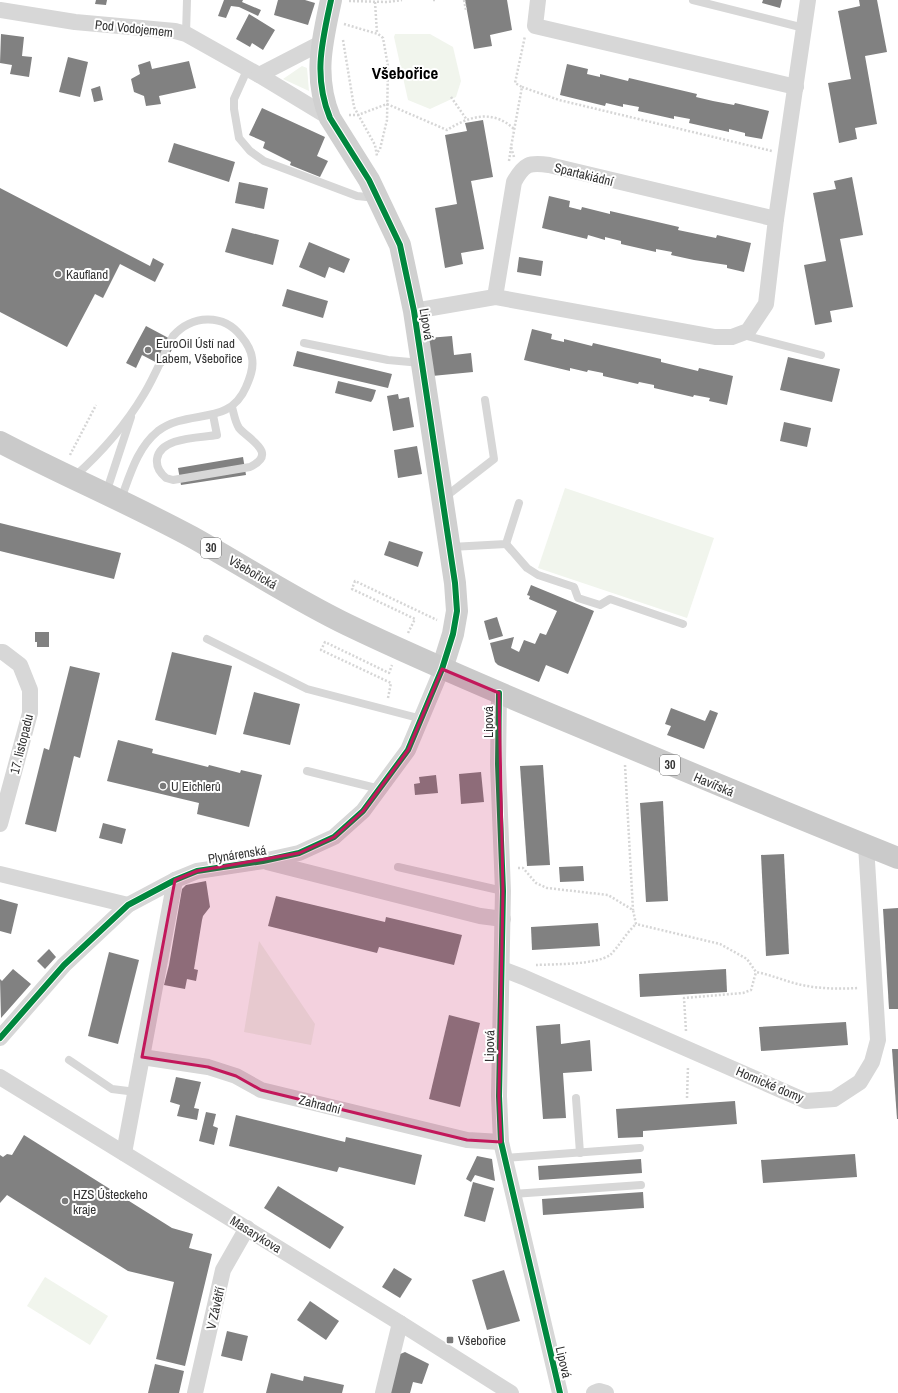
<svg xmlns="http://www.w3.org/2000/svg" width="898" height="1393" viewBox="0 0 898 1393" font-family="'Archivo Narrow',sans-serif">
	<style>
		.green { fill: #f1f5ed }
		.building { fill: #818181 }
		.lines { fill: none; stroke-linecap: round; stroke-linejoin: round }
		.path { stroke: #d6d6d6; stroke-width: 2.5; stroke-dasharray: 2 2; stroke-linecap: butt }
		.lane { stroke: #d7d7d7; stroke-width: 8 }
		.street { stroke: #d7d7d7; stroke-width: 16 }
		.secondary { stroke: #d0d0d0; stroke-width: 22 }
		.primary { stroke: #cacaca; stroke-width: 22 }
		.cycleway-casing { stroke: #fff; stroke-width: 8 }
		.cycleway { stroke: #00873e; stroke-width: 6 }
		.marked { fill: #c2185b; fill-opacity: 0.2; stroke: #c2185b; stroke-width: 3; stroke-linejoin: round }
		.poi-dot { fill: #7a7a7a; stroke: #fff; stroke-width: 1.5 }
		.labels { text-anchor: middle; stroke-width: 4; stroke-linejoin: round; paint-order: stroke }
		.shield { fill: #fff; stroke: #707070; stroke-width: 1 }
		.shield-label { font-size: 12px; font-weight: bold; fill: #333 }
		.street-label { font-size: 13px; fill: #333; stroke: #fff }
		.poi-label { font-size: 13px; fill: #333; stroke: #fff; text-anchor: start }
		.district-label { font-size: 17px; font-weight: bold; fill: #000; stroke: #fff }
	</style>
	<rect width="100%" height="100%" fill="#fff"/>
	<g class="green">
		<path d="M395,34H430L453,47L461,81L456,97L430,109L408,100L394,37Z"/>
		<path d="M302,66L307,68L309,91L283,79Z"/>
		<path d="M565,488L714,538L687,618L538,568Z"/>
		<path d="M259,941L315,1024L311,1045L244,1032Z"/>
		<path d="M45,1277L108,1316L90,1345L27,1306Z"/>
	</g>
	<g class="building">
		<path d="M96,0H107L106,5L95,4Z"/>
		<path d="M224,0H243L242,2L261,10L258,16L239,7L231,6L226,18L218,16Z"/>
		<path d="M278,0H305L315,3L308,25L274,15Z"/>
		<path d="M465,0H507L512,30L490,35L492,46L474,49Z"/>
		<path d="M763,0H782L780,8L762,3Z"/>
		<path d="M859,0H877L887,52L865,56L877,124L855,128L857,139L839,143L828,83L851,79L838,11L860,6Z"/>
		<path d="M249,14L275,30L263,50L252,43L250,47L236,39Z"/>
		<path d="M1,34L24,37L22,56L32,57L29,77L10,74L12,65L0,63Z"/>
		<path d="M68,57L88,62L80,97L59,92Z"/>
		<path d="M150,61L152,69L189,61L196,88L159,96L161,104L146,106L144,96L134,92L131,79L140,74L138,65Z"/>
		<path d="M567,64L588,69L587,74L600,77V74L628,81L629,78L697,94L696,97L713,101L734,105L735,103L769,111L762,139L745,136V133L729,129V132L689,123L690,119L674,116V119L638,111L639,107L623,104V107L606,103L605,106L560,95Z"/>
		<path d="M100,86L103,100L94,102L91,89Z"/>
		<path d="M262,108L325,137L317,156L328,161L320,177L290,165L291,162L263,148L265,142L249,135Z"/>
		<path d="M483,120L493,177L471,181L484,249L461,253L463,264L445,268L435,208L457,204L445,135L467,131L465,123Z"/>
		<path d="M174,143L235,162L229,182L168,162Z"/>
		<path d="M852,177L863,235L840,239L853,307L830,311L832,322L815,325L804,265L826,261L813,193L836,189L834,181Z"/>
		<path d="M239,182L268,188L264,209L235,203Z"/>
		<path d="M0,188L150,266L153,258L164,264L155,282L120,264L103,298L95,294L67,347L0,312Z"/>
		<path d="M549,196L570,201L569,207L581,210L582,207L610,214V211L679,227L678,230L716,238L717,235L751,243L744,272L727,268V265L694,260L671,255L672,252L656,249V252L621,244V241L605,237V240L588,235L587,239L542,228Z"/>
		<path d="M232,228L279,240L273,265L225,252Z"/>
		<path d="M309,242L350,259L344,273L329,267L325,278L299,267Z"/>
		<path d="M519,257L543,261L541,276L517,272Z"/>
		<path d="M287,289L328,301L323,318L282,306Z"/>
		<path d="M146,326L176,342L163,366L142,355L136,368L126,363Z"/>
		<path d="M532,329L552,334L551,339L564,342V339L592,346L593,343L661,359V362L698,371L699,368L733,376L727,405L709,401L710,398L694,395L693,397L654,388V385L639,382L638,384L603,376V373L588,370L587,372L570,368V371L524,360Z"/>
		<path d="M452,336L454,355L471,353L473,372L432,376L428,338Z"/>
		<path d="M297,351L392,374L388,388L293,366Z"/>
		<path d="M788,357L840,369L832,402L780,390Z"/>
		<path d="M338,381L376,390L373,399L371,402L335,393Z"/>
		<path d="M398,394L399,399L409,397L414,427L393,431L387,396Z"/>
		<path d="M784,422L811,428L807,447L780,441Z"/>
		<path d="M417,446L422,474L398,478L394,450Z"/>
		<path d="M243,457L246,475L181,485L178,468Z"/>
		<path d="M0,523L121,553L114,579L0,551Z"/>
		<path d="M389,541L423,552L418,567L384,555Z"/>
		<path d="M531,585L594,611L568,674L546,665L539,682L498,665L495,662L490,643L514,637L511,648L519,652L524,640L535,644L540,633L546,635L557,611L529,599L530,596L527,595Z"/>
		<path d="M497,617L503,636L489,640L484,621Z"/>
		<path d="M35,632H49V647H37V642H35Z"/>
		<path d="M172,652L232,666L216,735L155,720Z"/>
		<path d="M70,666L100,673L80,758L74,756L56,832L25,824L44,748L49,750Z"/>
		<path d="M254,692L300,704L290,745L243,734Z"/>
		<path d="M671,708L705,721L710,710L718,713L704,749L667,735L671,726L665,724Z"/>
		<path d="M118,740L153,749L152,753L208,767L209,765L240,773L241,770L262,775L249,827L197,814L199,803L107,781Z"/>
		<path d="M543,765L550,865L527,866L520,766Z"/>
		<path d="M481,772L484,802L461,804L459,774Z"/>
		<path d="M436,775L438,793L415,795L414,784L420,783L419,777Z"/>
		<path d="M663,801L668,901L646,902L640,803Z"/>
		<path d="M103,823L126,829L122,844L99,838Z"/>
		<path d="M784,854L789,954L766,956L761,855Z"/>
		<path d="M583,866L584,881L560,882L559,867Z"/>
		<path d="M206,881L210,907L203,916L202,920L194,969L198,970L196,981L187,979L185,989L164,985L169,965L182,889L186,885Z"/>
		<path d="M276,896L385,922L386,917L462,935L454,965L379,947L377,953L268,926Z"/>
		<path d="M0,899L18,904L11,934L0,931Z"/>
		<path d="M898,908V1009H889L883,909Z"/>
		<path d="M598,923L600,946L532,950L531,927Z"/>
		<path d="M49,949L56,957L45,969L37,961Z"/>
		<path d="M109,952L139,960L118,1044L88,1036Z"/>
		<path d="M13,969L31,984L1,1018L0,979L2,981Z"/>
		<path d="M726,969L727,992L640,997L639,974Z"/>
		<path d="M449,1015L480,1023L460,1107L429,1099Z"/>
		<path d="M846,1022L848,1045L761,1051L759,1027Z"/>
		<path d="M560,1024L561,1044L590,1040L592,1071L563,1073L566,1118L543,1119L536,1026Z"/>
		<path d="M892,1049H898V1119H897Z"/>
		<path d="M176,1077L201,1082L194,1108L199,1109L197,1120L177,1116L180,1105L170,1102Z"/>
		<path d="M735,1101L737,1124L643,1131V1137L618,1138L616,1109Z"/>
		<path d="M206,1112L216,1114L213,1126L218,1128L214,1145L199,1141Z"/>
		<path d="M236,1115L345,1142L346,1137L422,1155L415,1185L339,1167L337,1172L229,1146Z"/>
		<path d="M24,1135L172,1228L193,1234L189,1248L212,1254L185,1366L156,1359L174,1282L128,1271L7,1195L0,1203V1155L3,1157L7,1154L12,1155Z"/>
		<path d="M855,1154L857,1177L763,1183L761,1160Z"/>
		<path d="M477,1156L492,1159L495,1181L475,1175L471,1182L466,1179Z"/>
		<path d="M641,1159L642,1173L539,1180L538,1166Z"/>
		<path d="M473,1182L494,1188L485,1222L464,1216Z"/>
		<path d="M278,1186L344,1227L330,1249L264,1208Z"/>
		<path d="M643,1192L644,1208L543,1215L542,1199Z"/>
		<path d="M394,1268L412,1279L400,1298L382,1287Z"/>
		<path d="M504,1270L520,1321L487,1330L472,1280Z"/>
		<path d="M310,1301L339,1321L326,1340L297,1320Z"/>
		<path d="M227,1331L248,1336L242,1361L221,1356Z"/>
		<path d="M405,1352L429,1364L422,1384L413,1382L410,1393H389L398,1355Z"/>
		<path d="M155,1364L184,1371L179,1393H148Z"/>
		<path d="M271,1373L303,1381L304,1376L344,1385L342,1393H266Z"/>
	</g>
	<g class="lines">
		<g class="path">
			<path d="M433,0H436"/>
			<path d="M464,0L466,10"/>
			<path d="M349,1L387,2L402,0"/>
			<path d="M375,2L377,33"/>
			<path d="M344,24L378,34L383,38L388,66L387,120L380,149L377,153"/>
			<path d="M343,40L354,107L375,145L377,156"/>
			<path d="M522,87L559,100L772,151"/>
			<path d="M451,97L467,120"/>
			<path d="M349,115H358L387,104L447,130C469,116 493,109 514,129"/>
			<path d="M514,157L511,147L522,87L515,83L525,36"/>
			<path d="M509,161L511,147"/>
			<path d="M70,455L96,405"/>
			<path d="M408,633L415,619L352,589L355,581L437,620"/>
			<path d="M388,698L391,683L321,650L325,642L389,673L392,665"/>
			<path d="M625,765L633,910"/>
			<path d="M518,868H523L536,883L547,888L608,895L633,910L636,924L720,944L747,959L756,972C772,975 787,982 802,985C821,989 840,989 859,988"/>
			<path d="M536,965C555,964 595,965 610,955C618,948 626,933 636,924"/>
			<path d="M686,1031L684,998L743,993L751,990L756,972"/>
			<path d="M687,1098L688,1066"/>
		</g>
		<g class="lane">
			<path d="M693,0L804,28"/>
			<path d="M186,34L187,0"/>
			<path d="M248,68L234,99V109L239,138L250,151L264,161L357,196L376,198"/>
			<path d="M743,335L821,355"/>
			<path d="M304,343L388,360L421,363"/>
			<path d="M213,415L217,435C199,438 160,437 157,459C156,467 160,473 166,478L173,480L250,467C279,453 248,439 239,428C235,422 234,414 232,407"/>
			<path d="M74,477C101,453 125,426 144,394C155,376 163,355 173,336C192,315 223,313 241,336C246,342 251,350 252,358C254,368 250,378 246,387C229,427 189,408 158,431C137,448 130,475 121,499"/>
			<path d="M106,493L131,417"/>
			<path d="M445,497L494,459L485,400"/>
			<path d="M506,544L527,568L538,575L574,587L578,598L600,605L610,599L683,624"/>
			<path d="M451,547L506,544L519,503"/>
			<path d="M207,639L307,689L422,719"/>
			<path d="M307,771L380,789"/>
			<path d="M398,867L503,891"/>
			<path d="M69,1060L112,1089L136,1092"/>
			<path d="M576,1098L580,1153"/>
			<path d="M505,1158L640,1148"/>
			<path d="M513,1194L641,1185"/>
		</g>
		<g class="street">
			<path d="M538,0L535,26L796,87"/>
			<path d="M0,10L75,22L175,31L186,34L259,75L321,43"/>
			<path d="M259,75L330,118"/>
			<path d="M495,297L514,182C524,164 529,162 549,165L776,219"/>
			<path d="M414,311L495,297L715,337H732L748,331L766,304L776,219L808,0"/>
			<path d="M0,652H3L20,665L30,690V713L0,824"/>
			<path d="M499,693L498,764L503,891L499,1096L501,1142L560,1393"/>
			<path d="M267,862L480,916L503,919"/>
			<path d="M0,874L128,905"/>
			<path d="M502,969L523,977L806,1101L834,1099L860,1082L872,1062L878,1040L866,845"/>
			<path d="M0,1038L64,965L128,905L175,880L197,871L263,861L299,853L334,837L363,811L408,750L442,669"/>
			<path d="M142,1057L208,1067L236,1076L261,1090L467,1140L501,1142"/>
			<path d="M0,1077L400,1323L511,1393"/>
			<path d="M124,1153L175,880"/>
			<path d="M195,1393L223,1270L247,1228"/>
			<path d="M383,1393L400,1323"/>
			<path d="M594,1393L599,1391L606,1393"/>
		</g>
		<path class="secondary" d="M331,0C322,42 313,76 330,118L369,180L400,245L414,311L455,583L457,611L453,634L442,669"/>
		<path class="primary" d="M0,442C63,475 129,503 192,537C244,566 294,599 348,625C423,661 499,693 576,725C683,770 790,815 898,858"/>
		<defs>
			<g id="cycleway">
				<path d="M499,693L498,764L503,891L499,1096L501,1142L560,1393"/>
				<path d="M0,1038L64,965L128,905L175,880L197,871L263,861L299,853L334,837L363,811L408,750L442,669L453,634L457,611L455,583L414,311L400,245L369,180L330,118C313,76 322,42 331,0"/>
			</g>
		</defs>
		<use href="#cycleway" class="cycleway-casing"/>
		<use href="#cycleway" class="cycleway"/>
	</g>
	<path class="marked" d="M442,669L499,693L503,891L499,1096L501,1142L467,1140L261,1090L236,1076L208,1067L142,1057L175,880L197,871L299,853L334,837L363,811L408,750Z"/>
	<g class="poi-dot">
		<circle cx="58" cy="274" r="4"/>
		<circle cx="148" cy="350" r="4"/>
		<circle cx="163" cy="786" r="4"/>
		<circle cx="65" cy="1201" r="4"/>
		<rect x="446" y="1336" width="8" height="8" rx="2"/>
	</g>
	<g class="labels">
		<g class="shield">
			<rect x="201" y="538" width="20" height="20" rx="3"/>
			<rect x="660" y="755" width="20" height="20" rx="3"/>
		</g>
		<g class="shield-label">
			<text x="211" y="552">30</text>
			<text x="670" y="769">30</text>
		</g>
		<g class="street-label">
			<text transform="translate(134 28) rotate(6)" y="5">Pod Vodojemem</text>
			<text transform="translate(584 174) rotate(14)" y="5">Spartakiádní</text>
			<text transform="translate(427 324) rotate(81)" y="5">Lipová</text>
			<text transform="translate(253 572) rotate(30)" y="5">Všebořická</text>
			<text transform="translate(488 722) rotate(-90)" y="5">Lipová</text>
			<text transform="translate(21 744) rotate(-76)" y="5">17. listopadu</text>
			<text transform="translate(714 784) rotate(23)" y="5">Havířská</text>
			<text transform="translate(237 854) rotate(-9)" y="5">Plynárenská</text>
			<text transform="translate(489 1046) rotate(-89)" y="5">Lipová</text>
			<text transform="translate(770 1084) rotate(23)" y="5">Hornické domy</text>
			<text transform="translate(320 1104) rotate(14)" y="5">Zahradní</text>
			<text transform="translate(256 1234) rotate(32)" y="5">Masarykova</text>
			<text transform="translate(215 1308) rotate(-77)" y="5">V Závětří</text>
			<text transform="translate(564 1362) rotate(77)" y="5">Lipová</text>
		</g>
		<g class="poi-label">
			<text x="66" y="279">Kaufland</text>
			<text x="156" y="348">EuroOil Ústí nad<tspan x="156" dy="15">Labem, Všebořice</tspan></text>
			<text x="171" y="791">U Eichlerů</text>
			<text x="73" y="1199">HZS Ústeckeho<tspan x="73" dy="15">kraje</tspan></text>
			<text x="458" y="1345">Všebořice</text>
		</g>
		<g class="district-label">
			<text x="405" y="79">Všebořice</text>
		</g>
	</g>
</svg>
